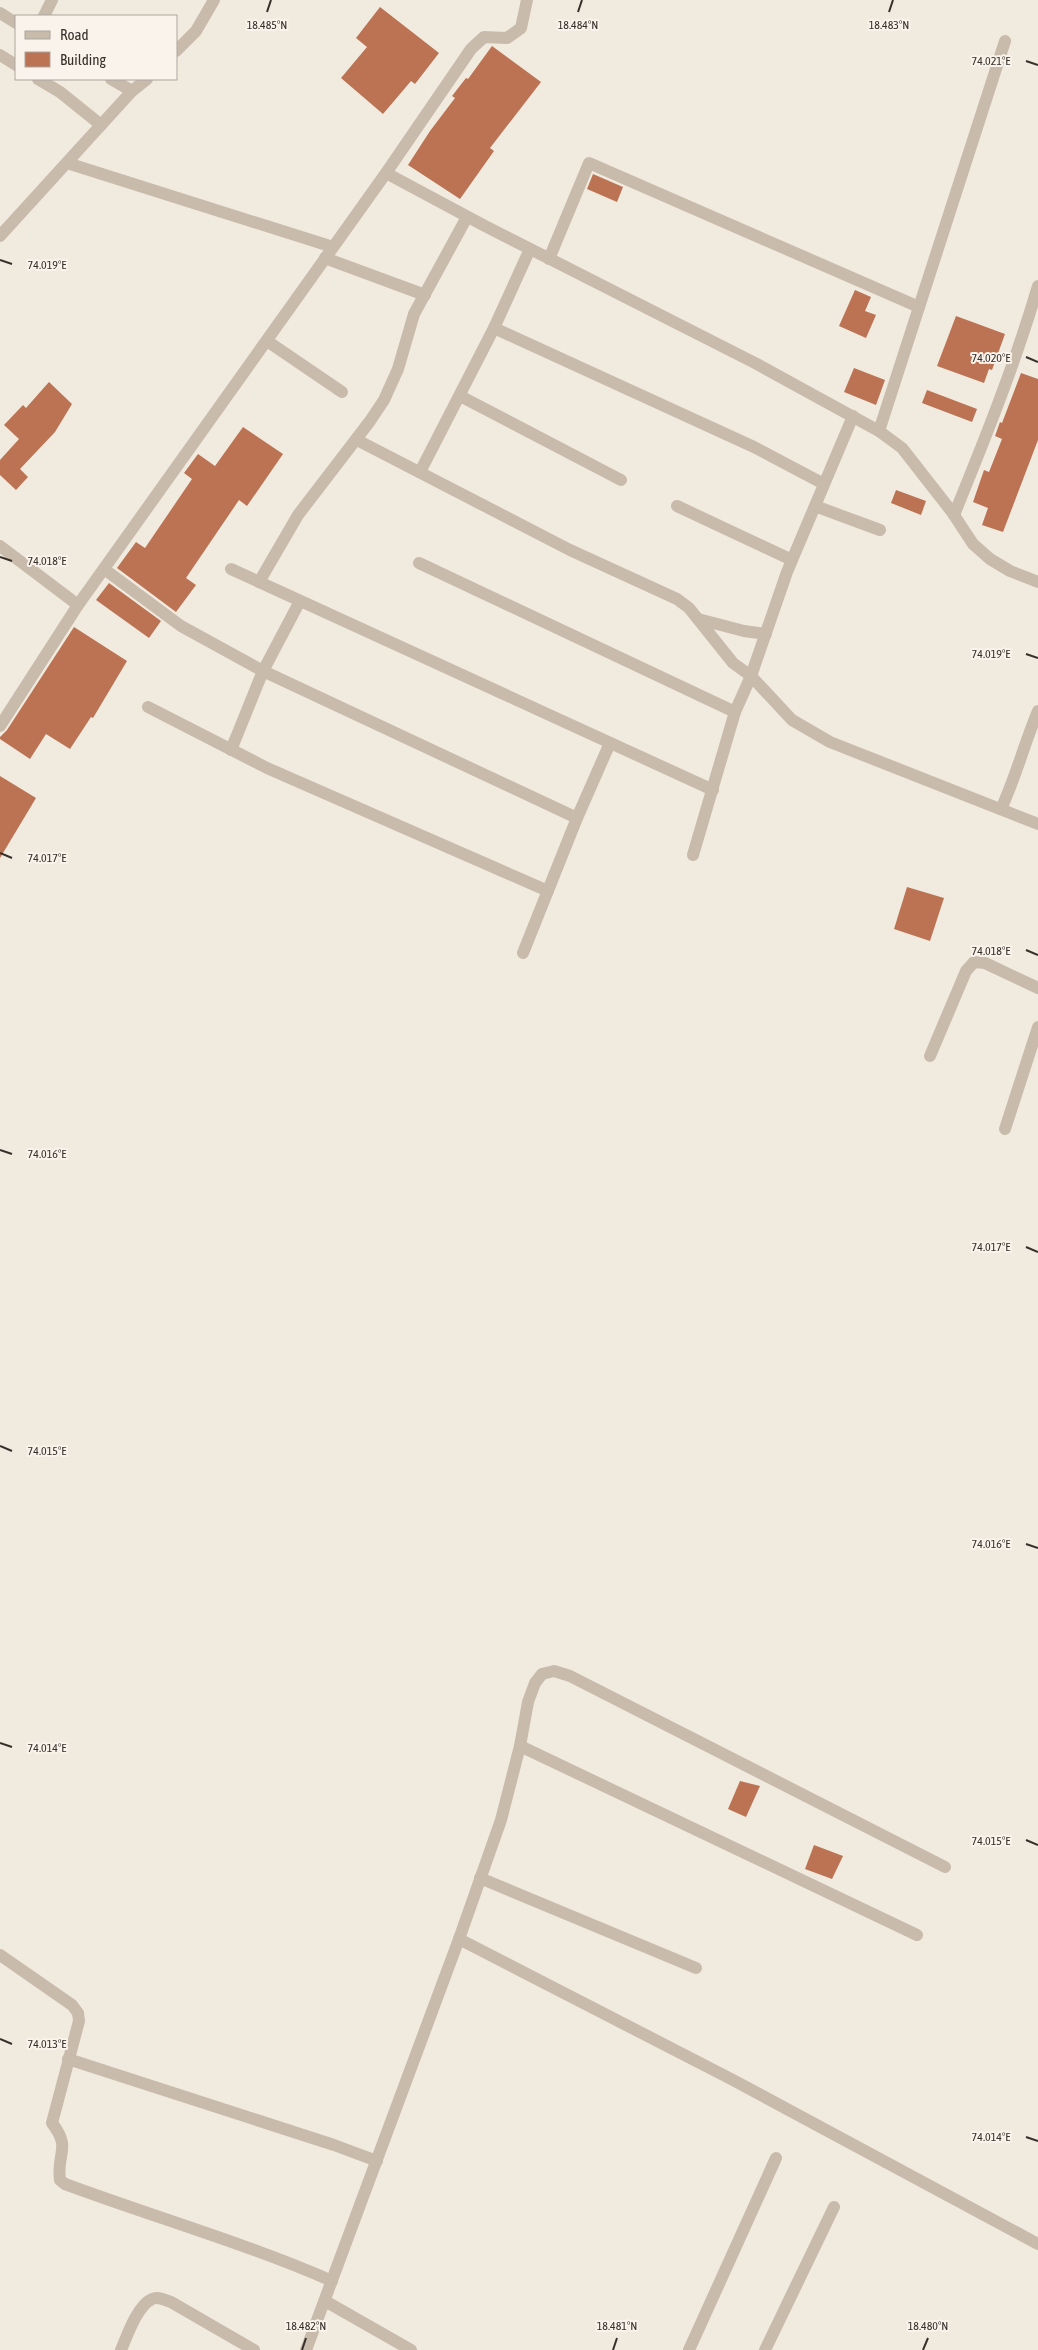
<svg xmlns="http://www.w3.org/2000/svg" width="1038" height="2350" viewBox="0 0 1038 2350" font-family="'Asap Condensed',sans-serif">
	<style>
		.building { fill: #bb7353 }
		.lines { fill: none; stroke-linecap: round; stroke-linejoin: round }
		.minor { stroke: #c8bbac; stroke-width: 12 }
		.ticks { fill: none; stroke: #372f2a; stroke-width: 2 }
		.ticks-label { font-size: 12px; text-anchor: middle; fill: #372f2a; stroke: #f9f3eb; stroke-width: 4; stroke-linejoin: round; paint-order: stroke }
	</style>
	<rect width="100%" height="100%" fill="#f1eadf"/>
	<g class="building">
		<path d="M380,7L439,53L415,84L411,81L383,114L341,78L367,47L356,38Z"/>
		<path d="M492,46L541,82L490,148L494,151L460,199L408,165L430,131L455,98L452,96L466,78L468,79Z"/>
		<path d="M593,174L623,187L617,202L587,189Z"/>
		<path d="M855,290L871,297L865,311L876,315L866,338L839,326Z"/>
		<path d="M956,316L1005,334L992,370L989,369L984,383L937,366Z"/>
		<path d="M854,368L885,380L876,405L844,392Z"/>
		<path d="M1021,373L1038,379V440L1003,532L982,525L988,508L973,502L984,470L989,472L1002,439L995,436L1000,422L1002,423Z"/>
		<path d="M49,382L72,404L55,432L20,469L28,477L16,490L0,475V460L19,439L4,425L23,405L26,408Z"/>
		<path d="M927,390L977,409L972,422L922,403Z"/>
		<path d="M243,427L283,454L247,506L239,500L186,578L196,585L176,612L117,568L136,542L145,548L192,479L184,473L198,454L215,466Z"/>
		<path d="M896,490L926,501L921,515L891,503Z"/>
		<path d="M109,583L161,621L149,638L96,600Z"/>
		<path d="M74,627L127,661L93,718L91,717L70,749L46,734L30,759L0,739V737L7,730Z"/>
		<path d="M0,776L36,798L0,858Z"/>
		<path d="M907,887L944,898L930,941L894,929Z"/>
		<path d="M740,1781L760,1786L746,1817L728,1809Z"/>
		<path d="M814,1845L843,1856L832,1879L805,1869Z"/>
	</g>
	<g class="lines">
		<g class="minor">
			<path d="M0,13L16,23"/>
			<path d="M44,16L52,0"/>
			<path d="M176,51L196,31L214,0"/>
			<path d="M0,55L16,65"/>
			<path d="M38,79L60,92L101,125"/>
			<path d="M111,79L132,91"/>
			<path d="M67,163L333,247"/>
			<path d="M386,173L485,226L755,363L879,431L902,448L952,512L973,544L990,559L1010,571L1038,582"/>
			<path d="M0,236L132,91L147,79"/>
			<path d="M325,258L425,295"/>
			<path d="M549,259L589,163L919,307"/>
			<path d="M494,328L754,447L824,484"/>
			<path d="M267,341L342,392"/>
			<path d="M460,396L621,480"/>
			<path d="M879,431L1005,41"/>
			<path d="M357,440L570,550L677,599L689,608L733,663L751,676L792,720L830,742L1038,824"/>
			<path d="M420,472L494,328L530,249"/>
			<path d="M677,506L792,560"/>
			<path d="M815,506L880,530"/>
			<path d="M954,515C985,439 1015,364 1038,286"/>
			<path d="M0,546L78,605"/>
			<path d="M419,563L735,712"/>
			<path d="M104,569L181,626L263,671L577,818"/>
			<path d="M231,569L713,790"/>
			<path d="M259,582L298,515L370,421L384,400L398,369L414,314L467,217"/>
			<path d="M698,619L744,631L766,634"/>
			<path d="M148,707L267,768L548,891"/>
			<path d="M0,726L78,605L386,173L471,49L484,37L507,38L521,28L527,0"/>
			<path d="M231,750L263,671L300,601"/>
			<path d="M1001,809C1016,777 1024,744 1038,711"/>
			<path d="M693,855L735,712L751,676L787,572L853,416"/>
			<path d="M523,953L577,818L610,743"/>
			<path d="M930,1056L966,971L974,962L985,963L1038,988"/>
			<path d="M1005,1129L1038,1027"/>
			<path d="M520,1746L917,1935"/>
			<path d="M480,1878L696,1968"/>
			<path d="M459,1939L733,2080L1038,2244"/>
			<path d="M0,1955L72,2005L78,2013L79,2021L52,2123C72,2149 56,2153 60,2180L65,2184C154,2217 245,2243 332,2281"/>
			<path d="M68,2059L334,2145L377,2161"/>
			<path d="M325,2301L411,2350"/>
			<path d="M121,2350C127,2336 137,2306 152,2299C158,2296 164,2300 171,2302L254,2350"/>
			<path d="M306,2350L459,1939L501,1820L520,1746L528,1702L535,1683L542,1674L554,1671L570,1676L945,1867"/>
			<path d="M689,2350L776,2158"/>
			<path d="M765,2350L834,2207"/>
		</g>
	</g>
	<path class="ticks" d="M267,12L271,0M578,12L582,0M889,12L893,0M1026,61L1038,65M0,260L12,264M1026,357L1038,362M0,557L12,561M1026,654L1038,658M0,853L12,858M1026,950L1038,955M0,1150L12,1154M1026,1247L1038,1252M0,1446L12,1451M1026,1544L1038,1548M0,1743L12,1747M1026,1840L1038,1845M0,2039L12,2044M1026,2137L1038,2141M302,2350L306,2338M613,2350L617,2338M923,2350L928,2338"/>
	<g class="ticks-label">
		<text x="267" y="29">18.485°N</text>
		<text x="578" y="29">18.484°N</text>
		<text x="889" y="29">18.483°N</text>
		<text x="991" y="65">74.021°E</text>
		<text x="47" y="269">74.019°E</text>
		<text x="991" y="362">74.020°E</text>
		<text x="47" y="565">74.018°E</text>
		<text x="991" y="658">74.019°E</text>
		<text x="47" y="862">74.017°E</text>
		<text x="991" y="955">74.018°E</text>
		<text x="47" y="1158">74.016°E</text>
		<text x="991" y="1251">74.017°E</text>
		<text x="47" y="1455">74.015°E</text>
		<text x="991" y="1548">74.016°E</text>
		<text x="47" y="1752">74.014°E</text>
		<text x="991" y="1845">74.015°E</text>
		<text x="47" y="2048">74.013°E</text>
		<text x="991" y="2141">74.014°E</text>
		<text x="306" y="2330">18.482°N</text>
		<text x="617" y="2330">18.481°N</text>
		<text x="928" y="2330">18.480°N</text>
	</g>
	<rect x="15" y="15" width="162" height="65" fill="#f9f3eb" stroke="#aba59e"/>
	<rect x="25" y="31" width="25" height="8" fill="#c8bbac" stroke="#aba59e"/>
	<text x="60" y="40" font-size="15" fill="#372f2a">Road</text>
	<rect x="25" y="52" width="25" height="15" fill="#bb7353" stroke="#aba59e"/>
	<text x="60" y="65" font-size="15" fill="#372f2a">Building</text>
</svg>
